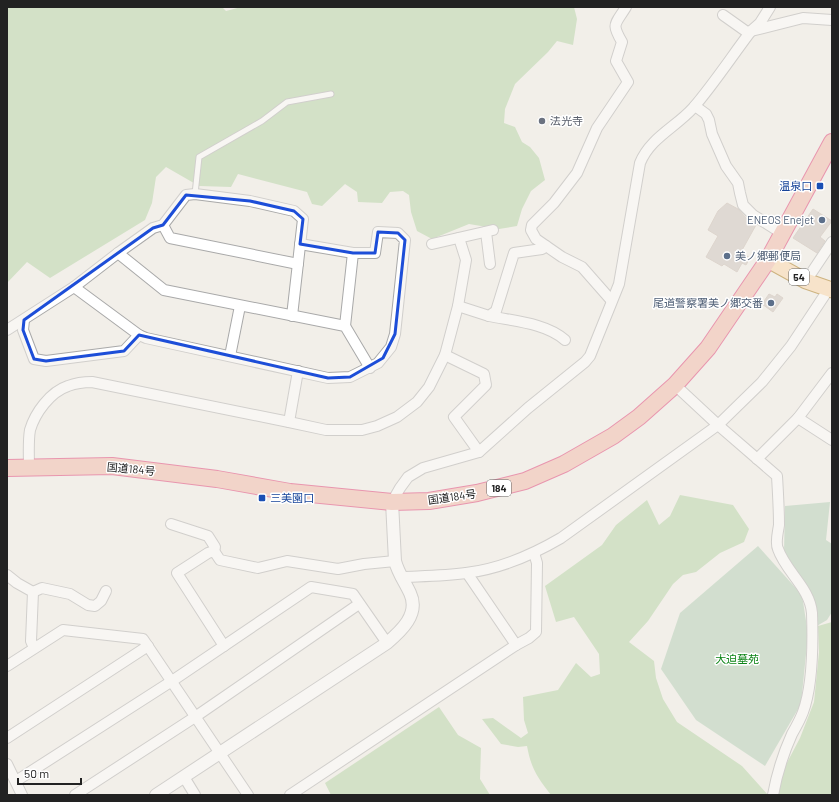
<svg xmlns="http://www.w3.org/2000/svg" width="839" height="802" viewBox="0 0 839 802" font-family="Barlow,'Noto Sans JP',sans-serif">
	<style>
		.forest { fill: #add19e }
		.cemetery { fill: #aacbaf }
		.building { fill: #c7bfb8; stroke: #c4b6ab }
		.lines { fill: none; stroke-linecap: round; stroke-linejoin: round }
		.service-casing { stroke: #a9a9a9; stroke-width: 7 }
		.minor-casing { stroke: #a9a9a9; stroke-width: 12 }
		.tertiary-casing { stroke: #a9a9a9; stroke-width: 14 }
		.primary-casing { stroke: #a06b00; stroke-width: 17 }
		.trunk-casing { stroke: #dc2a67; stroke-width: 18 }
		.service { stroke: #fff; stroke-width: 5 }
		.minor { stroke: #fff; stroke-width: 10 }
		.tertiary { stroke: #fff; stroke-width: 12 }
		.primary { stroke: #fcd6a4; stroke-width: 15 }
		.trunk { stroke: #f2b4a3; stroke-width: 16 }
		.marked { fill: none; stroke: #1d4ed8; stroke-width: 3; stroke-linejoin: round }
		.worship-dot { fill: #6b7280; stroke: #fff; stroke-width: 1.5 }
		.transit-dot { fill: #1a4fb4; stroke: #fff; stroke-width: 1.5 }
		.service-dot { fill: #5c6f8a; stroke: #fff; stroke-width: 1.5 }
		.labels { text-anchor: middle; stroke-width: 3; stroke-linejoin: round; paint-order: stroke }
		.shield { fill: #fff; stroke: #646464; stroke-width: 1 }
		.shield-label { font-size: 10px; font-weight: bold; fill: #222 }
		.worship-label { font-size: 11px; fill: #5b616d; stroke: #fff; text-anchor: start }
		.transit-label { font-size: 11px; fill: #164399; stroke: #fff; text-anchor: end }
		.service-label { font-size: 11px; fill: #4e5e75; stroke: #fff; text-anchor: end }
		.street-label { font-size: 11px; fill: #222; stroke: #fff }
		.park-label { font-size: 11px; fill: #0c8416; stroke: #fff }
	</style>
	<rect width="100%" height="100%" fill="#f2efe9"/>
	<g class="forest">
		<path d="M7,7H222L226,11L241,7H574L577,19L573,45L557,41L548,52L515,84L505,109L504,123L515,127L522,142L530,147L539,158L545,180L531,191L522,209L517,226L499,229L469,224L432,239L417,231L411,212L409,195L403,191L390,192L382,203L358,202L357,192L345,184L322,206L312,204L307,192L238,174L231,187L199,186L166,167L156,177L152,203L145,220L50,278L27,262L7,283Z"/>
		<path d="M680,495L733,505L749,529L744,542L720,553L696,572L683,575L673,584L648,621L629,642L654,661L656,678L663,699L677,722L742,766L768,795H551C537,777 531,768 527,746L518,747L501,744L482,719L493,718L521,738L528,733L524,720L523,697L558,690L576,663L591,677L600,674L599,654L574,617L556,622L545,586L602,545L616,525L647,500L659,525L670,516Z"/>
		<path d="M832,622V795H770L800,738L814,702L819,652L818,626Z"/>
		<path d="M439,707L458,735L481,748L480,779L490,795H331L325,783Z"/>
	</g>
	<g class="cemetery">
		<path d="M830,502L826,540L832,544V612L827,620L815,627L807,591L784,553L785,506Z"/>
		<path d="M758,546L802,595L808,634L801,704L765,766L696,720L661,669L680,613Z"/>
	</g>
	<g class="building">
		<path d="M727,203L738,209L748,220L756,225L741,252L750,258L746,265L742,263L737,272L724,264L722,266L706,257L718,236L708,230L718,211Z"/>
		<path d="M813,209L832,221L820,237L825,241L817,253L793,238Z"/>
		<path d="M769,294L775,297L777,294L783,298L773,312L762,304Z"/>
	</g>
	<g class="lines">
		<defs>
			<path id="service" d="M195,194L199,157L262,121L287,102L331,94"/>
			<g id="minor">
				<path d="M723,15L747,32L803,18L832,20"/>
				<path d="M695,106L706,114L709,120L712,134L726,166L738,183L740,193L743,205L753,215L783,234"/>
				<path d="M163,225L170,238L298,264"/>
				<path d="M486,232L490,264"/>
				<path d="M432,244L493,230"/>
				<path d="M118,253L164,290L345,326L370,368"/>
				<path d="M806,281L832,242"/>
				<path d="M74,287L139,335L146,338L328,378L350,377L378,363L391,347L395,334L405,240L398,233L378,232L375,253H353L300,244"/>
				<path d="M611,300L582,267L562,257L536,239L531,230L532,225L554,203L577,173L597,128L628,82L616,61L622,42C611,23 615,25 626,7"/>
				<path d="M458,306L489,316L496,311L514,253L542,249L546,246"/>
				<path d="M489,316C513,321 546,323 565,340"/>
				<path d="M24,320L23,330L34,359L46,361L124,351L139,335"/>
				<path d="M345,326L353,253"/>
				<path d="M7,330L74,287L118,253L153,228L163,225L186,195L195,194L250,201L294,211L303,219L292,316"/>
				<path d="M445,355L484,374L486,385L454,417L479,452"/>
				<path d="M230,356L240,306"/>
				<path d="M675,385L718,425L777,476C778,493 779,509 779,525C778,532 775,543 778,549C786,572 810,588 812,613C813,642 813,685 803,712C800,720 796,727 792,734C783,754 777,773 773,795"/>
				<path d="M798,418L832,440"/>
				<path d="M289,422L298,371"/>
				<path d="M757,459L798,418L832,373"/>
				<path d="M29,468C29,456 28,441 30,430C35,413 50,392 68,386C76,383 84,382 92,382L289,422L326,430H362L377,426L397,417L417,402L429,387L445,355L458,306L466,260L459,238"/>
				<path d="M392,502L400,488L408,477L423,468L479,452L528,408L585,362L590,356L619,284L640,163C650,138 676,127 693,108C713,85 732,56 751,31L760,23L770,7"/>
				<path d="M171,524L208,536L215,547L214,551"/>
				<path d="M467,573L516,645"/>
				<path d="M7,575L17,583L33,592L31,641L34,648"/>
				<path d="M401,577C423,576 445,576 466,573C500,569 532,555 561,538L718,425L762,382L791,346L828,290"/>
				<path d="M33,592L42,588L70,594L88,605L95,606L101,601L106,591"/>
				<path d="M224,646L177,573L208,553L214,551L220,560L258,568L287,561L338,569L364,564L395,561"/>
				<path d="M7,666L63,630L143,639L248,795"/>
				<path d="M7,738L148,646"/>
				<path d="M7,764L22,795"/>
				<path d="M184,777L195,795"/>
				<path d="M16,781L172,681L311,587L353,594L387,643"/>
				<path d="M75,795L195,717L359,604"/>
				<path d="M290,795L516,645L529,638L536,632L537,563L534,553"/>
			</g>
			<path id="tertiary" d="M156,795L387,643C401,631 420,614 410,593C405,582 398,573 395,561L392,502"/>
			<path id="primary" d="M768,260L806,281L832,290"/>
			<path id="trunk" d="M7,468L112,466L217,479L290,492L392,502L429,501L477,493L525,481L564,464L613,436L639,417L675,385L708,348L768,260L832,142"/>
		</defs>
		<use href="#service" class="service-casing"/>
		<use href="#minor" class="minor-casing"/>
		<use href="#tertiary" class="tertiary-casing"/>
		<use href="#primary" class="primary-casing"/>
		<use href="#trunk" class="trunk-casing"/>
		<use href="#service" class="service"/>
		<use href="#minor" class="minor"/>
		<use href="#tertiary" class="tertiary"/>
		<use href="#primary" class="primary"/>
		<use href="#trunk" class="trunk"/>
	</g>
	<path d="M0 0H839V802H0ZM186,195L250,201L294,211L303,219L300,244L353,253H375L378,232L398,233L405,240L395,334L383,358L350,377L328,378L139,335L124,351L46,361L34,359L23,330L24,320L153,228L163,225Z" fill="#f2efe9" fill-opacity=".55" fill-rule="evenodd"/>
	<path class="marked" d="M186,195L250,201L294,211L303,219L300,244L353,253H375L378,232L398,233L405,240L395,334L383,358L350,377L328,378L139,335L124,351L46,361L34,359L23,330L24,320L153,228L163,225Z"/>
	<circle class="worship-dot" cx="542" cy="121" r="4"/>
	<g class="transit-dot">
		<rect x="816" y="182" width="8" height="8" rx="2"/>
		<rect x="258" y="494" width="8" height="8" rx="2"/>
	</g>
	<g class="service-dot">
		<circle cx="822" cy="220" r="4"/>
		<circle cx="727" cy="256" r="4"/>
		<circle cx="771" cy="303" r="4"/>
	</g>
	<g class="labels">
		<g class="shield">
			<rect x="789" y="269" width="20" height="16" rx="3"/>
			<rect x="487" y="480" width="24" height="16" rx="3"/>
		</g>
		<g class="shield-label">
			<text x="799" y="281">54</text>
			<text x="499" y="492">184</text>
		</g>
		<g class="worship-label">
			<text x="550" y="125">法光寺</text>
		</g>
		<g class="transit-label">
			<text x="812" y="190">温泉口</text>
			<text x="270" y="502" text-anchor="start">三美園口</text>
		</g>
		<g class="service-label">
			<text x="814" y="224">ENEOS Enejet</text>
			<text x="735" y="260" text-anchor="start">美ノ郷郵便局</text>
			<text x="763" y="307">尾道警察署美ノ郷交番</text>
		</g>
		<g class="street-label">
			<text transform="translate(131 469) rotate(5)" y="4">国道184号</text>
			<text transform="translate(452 497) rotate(-8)" y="4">国道184号</text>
		</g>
		<g class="park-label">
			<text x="737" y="663">大迫墓苑</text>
		</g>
	</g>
	<rect width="839" height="802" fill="none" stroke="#222222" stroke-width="16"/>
	<path d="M18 778v6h63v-6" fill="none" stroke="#222222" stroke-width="2"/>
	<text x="24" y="778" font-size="12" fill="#222222" stroke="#ffffff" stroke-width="3" paint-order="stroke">50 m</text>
</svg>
